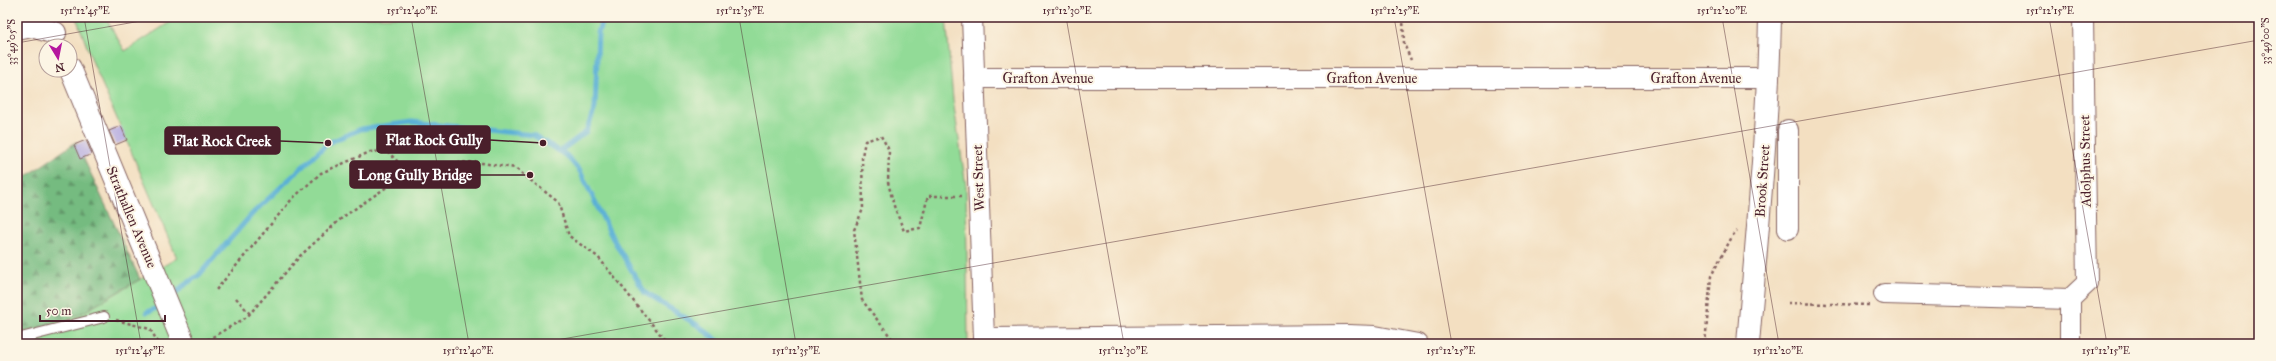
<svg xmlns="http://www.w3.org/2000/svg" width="2276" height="361" viewBox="0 0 2276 361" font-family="'IM FELL Great Primer',serif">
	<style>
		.forest { fill: url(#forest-firs); stroke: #606d56 }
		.park { fill: #92db97; stroke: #6e7d61 }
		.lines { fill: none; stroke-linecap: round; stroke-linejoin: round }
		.stream { stroke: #5ab0d6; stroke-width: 5 }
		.building { fill: #b1a7e1 }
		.lane-casing { stroke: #856260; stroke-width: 12 }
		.street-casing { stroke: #856260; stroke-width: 22 }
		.secondary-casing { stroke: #856260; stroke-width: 24 }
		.primary-casing { stroke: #856260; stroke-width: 24 }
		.path { stroke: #856260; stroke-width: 2.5; stroke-dasharray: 3 3; stroke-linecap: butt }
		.lane { stroke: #fff; stroke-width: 10 }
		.street { stroke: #fff; stroke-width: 20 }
		.secondary { stroke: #fff; stroke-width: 22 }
		.primary { stroke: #fff; stroke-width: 22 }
		.ticks { fill: none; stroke: #4a1f2b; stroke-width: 1; stroke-opacity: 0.45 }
		.labels { text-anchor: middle; stroke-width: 4; stroke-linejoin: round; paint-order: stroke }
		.street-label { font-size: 14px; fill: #4a1f2b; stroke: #fcf5e5 }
		.leader { fill: none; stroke: #4a1f2b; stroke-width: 1.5 }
		.callout-dot { fill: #4a1f2b; stroke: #fcf5e5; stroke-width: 1.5 }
		.callout { fill: #4a1f2b; stroke: #4a1f2b; stroke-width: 1.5 }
		.callout-label { font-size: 15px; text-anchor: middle; font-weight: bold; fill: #fff }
		.neatline { fill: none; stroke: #4a1f2b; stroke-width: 1.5 }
		.ticks-label { font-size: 10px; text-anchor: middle; fill: #4a1f2b }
	</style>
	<defs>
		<pattern id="forest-firs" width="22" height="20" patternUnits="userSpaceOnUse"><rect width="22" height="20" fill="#75bb80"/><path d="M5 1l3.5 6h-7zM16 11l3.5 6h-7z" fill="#629769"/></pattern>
	</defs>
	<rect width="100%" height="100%" fill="#fcf5e5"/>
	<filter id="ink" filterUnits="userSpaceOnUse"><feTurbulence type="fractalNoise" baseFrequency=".025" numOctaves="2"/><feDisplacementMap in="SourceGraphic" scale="8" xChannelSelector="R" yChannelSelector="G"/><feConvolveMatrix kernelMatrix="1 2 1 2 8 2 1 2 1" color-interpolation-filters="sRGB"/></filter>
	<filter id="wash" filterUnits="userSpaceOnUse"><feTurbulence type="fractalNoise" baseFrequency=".012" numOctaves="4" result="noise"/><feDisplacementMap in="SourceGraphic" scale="16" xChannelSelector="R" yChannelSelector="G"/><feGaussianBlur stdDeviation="0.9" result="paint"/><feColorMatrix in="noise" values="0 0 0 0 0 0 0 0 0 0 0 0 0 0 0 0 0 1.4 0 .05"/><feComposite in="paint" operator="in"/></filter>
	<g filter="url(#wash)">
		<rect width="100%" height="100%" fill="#f3dfc1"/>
		<path class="forest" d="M76,142L140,279L79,315L17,334V183Z"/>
		<path class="park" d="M76,17H105L125,51L178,17H946L953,100L966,186L968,344H17V334L79,315L177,258L93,63Z"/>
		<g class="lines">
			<g class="stream">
				<path d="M560,151L586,132L595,108L598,33L603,17"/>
				<path d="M171,299L183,286L199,275L253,213L328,143L361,129L412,122L533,135L566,155L580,171L612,237L645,293L699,326L722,344"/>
				<path d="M147,312L162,306"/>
			</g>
		</g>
		<g id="blocks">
			<g class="building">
				<path d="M121,126L127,140L115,145L109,131Z"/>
				<path d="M86,140L92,154L80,159L74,145Z"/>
			</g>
		</g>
	</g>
	<g filter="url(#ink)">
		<use href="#blocks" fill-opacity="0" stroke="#856260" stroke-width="1"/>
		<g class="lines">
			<defs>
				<path id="lane" d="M17,339L104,317"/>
				<g id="street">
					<path d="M972,17L984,338L1348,335L1375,336L1418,344"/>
					<path d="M17,18V17"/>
					<path d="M974,78H1769"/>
					<path d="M1788,229V130"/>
					<path d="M1884,294L2070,299L2087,283L2083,17"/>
					<path d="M2070,344V299"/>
				</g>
				<path id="secondary" d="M1748,344C1757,235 1768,126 1770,17"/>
				<g id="primary">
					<path d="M17,29L32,26L55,33"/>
					<path d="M70,68L184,344"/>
				</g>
			</defs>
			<use href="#lane" class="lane-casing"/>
			<use href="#street" class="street-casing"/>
			<use href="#secondary" class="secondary-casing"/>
			<use href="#primary" class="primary-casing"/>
			<g class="path">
				<path d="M1403,17L1404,44L1411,60"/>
				<path d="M17,61L20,48"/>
				<path d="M400,178L432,164L475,162L515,168L558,202L569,236L598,257L668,344"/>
				<path d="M236,298L250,314"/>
				<path d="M1788,303L1871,305"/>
				<path d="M116,320L150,329L159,344"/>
				<path d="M202,343L247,317L300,256L343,217L400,178L397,161L387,151L370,152L321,173L292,199L216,290"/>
				<path d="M896,344L862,300L854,230L863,209L862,156L865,141L881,136L889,150L888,182L894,206L904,231L920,228L928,196H962"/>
				<path d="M1705,344L1711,276L1733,235L1737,231"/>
			</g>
			<use href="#lane" class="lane"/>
			<use href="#street" class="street"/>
			<use href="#secondary" class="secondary"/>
			<use href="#primary" class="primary"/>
		</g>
	</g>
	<path class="ticks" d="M84,17L141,344M411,17L469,344M739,17L796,344M1066,17L1124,344M1394,17L1452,344M1722,17L1779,344M2049,17L2107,344M17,43L163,17M534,344L2259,40"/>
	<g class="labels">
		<g class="street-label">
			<text x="1048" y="83">Grafton Avenue</text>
			<text x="1372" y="83">Grafton Avenue</text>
			<text x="1696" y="83">Grafton Avenue</text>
			<text transform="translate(2085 161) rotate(-91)" y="5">Adolphus Street</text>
			<text transform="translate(978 178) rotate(-92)" y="5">West Street</text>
			<text transform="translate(1762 181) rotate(-86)" y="5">Brook Street</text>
			<text transform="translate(132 217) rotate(67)" y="5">Strathallen Avenue</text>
		</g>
	</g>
	<path class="leader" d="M543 143L490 140M328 143L280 141M530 175L480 175"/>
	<g class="callout-dot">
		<circle cx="543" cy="143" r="4"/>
		<circle cx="328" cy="143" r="4"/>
		<circle cx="530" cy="175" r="4"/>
	</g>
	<g class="callout">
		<rect x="377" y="126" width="113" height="27" rx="4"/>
		<rect x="165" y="127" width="115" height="27" rx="4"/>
		<rect x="350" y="161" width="130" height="27" rx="4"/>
	</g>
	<g class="callout-label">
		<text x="434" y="145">Flat Rock Gully</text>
		<text x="222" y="146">Flat Rock Creek</text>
		<text x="415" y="180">Long Gully Bridge</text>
	</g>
	<rect width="2276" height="361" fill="none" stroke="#fcf5e5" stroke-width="44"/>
	<g transform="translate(58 58) rotate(170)"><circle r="19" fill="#fcf5e5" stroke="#b59f9b"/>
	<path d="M0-3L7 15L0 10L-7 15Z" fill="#b5179e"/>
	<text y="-6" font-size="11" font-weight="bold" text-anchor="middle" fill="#4a1f2b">N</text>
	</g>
	<path d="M40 315v6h125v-6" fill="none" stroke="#4a1f2b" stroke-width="2"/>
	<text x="46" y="315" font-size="12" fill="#4a1f2b" stroke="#fcf5e5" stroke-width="3" paint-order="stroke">50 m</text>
	<rect x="22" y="22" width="2232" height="317" class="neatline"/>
	<g class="ticks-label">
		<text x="85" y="14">151°12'45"E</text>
		<text x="412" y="14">151°12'40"E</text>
		<text x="740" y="14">151°12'35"E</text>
		<text x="1067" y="14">151°12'30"E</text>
		<text x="1395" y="14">151°12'25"E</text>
		<text x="1722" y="14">151°12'20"E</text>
		<text x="2050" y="14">151°12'15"E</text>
		<text transform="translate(2265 41) rotate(-90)" y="4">33°49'00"S</text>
		<text transform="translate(11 42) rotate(-90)" y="4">33°49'05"S</text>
		<text x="140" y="354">151°12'45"E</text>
		<text x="468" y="354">151°12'40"E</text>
		<text x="796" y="354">151°12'35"E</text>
		<text x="1123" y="354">151°12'30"E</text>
		<text x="1451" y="354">151°12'25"E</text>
		<text x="1778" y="354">151°12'20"E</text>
		<text x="2106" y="354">151°12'15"E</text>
	</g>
</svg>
